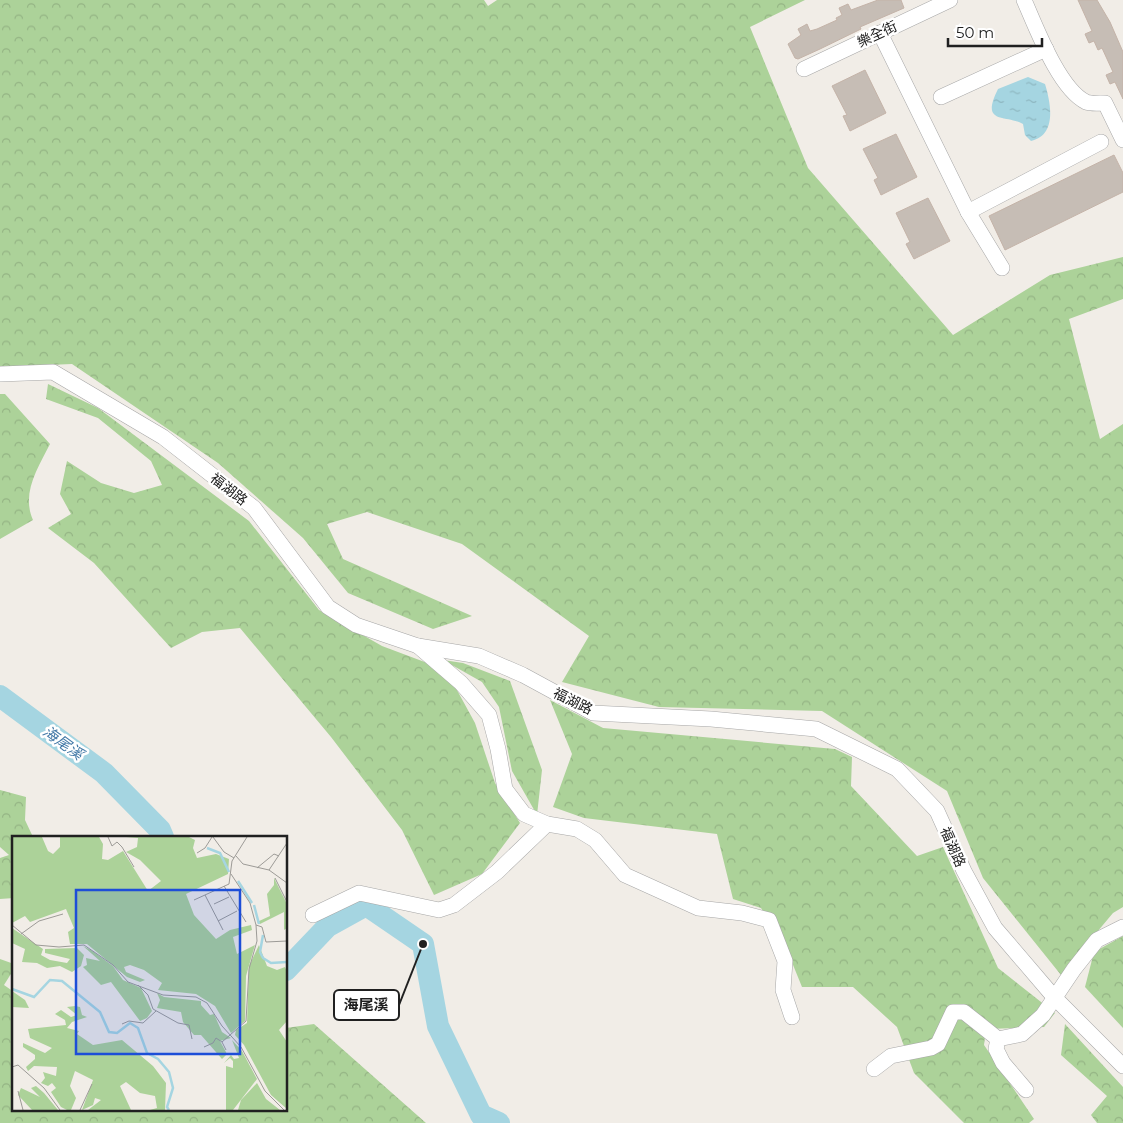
<svg xmlns="http://www.w3.org/2000/svg" width="1123" height="1123" viewBox="0 0 1123 1123" font-family="Montserrat,'Noto Sans TC',sans-serif">
	<style>
		.forest { fill: url(#forest-crowns) }
		.water { fill: url(#water-ripples) }
		.lines { fill: none; stroke-linecap: round; stroke-linejoin: round }
		.river { stroke: #a5d5e1; stroke-width: 22 }
		.building { fill: #c6bdb5; stroke: #c4b3a8 }
		.minor-casing { stroke: #a7a7a7; stroke-width: 16 }
		.minor { stroke: #fff; stroke-width: 15 }
		.labels { text-anchor: middle; stroke-width: 5; stroke-linejoin: round; paint-order: stroke }
		.street-label { font-size: 14px; fill: #202020; stroke: #fff }
		.water-label { font-size: 15px; font-style: italic; fill: #4278a6; stroke: #fff }
		.inset-river { fill: none; stroke: #a5d5e1; stroke-width: 2.5 }
		.inset-road { fill: none; stroke: #9d9b97; stroke-width: 1 }
		.view { fill: #1d4ed8; fill-opacity: 0.15; stroke: #1d4ed8; stroke-width: 2.5 }
		.inset-edge { fill: none; stroke: #202020; stroke-width: 2.5 }
		.leader { fill: none; stroke: #202020; stroke-width: 2 }
		.callout-dot { fill: #202020; stroke: #fff; stroke-width: 2 }
		.callout { fill: #fff; stroke: #202020; stroke-width: 2 }
		.callout-label { font-size: 15px; text-anchor: middle; font-weight: bold; fill: #202020 }
	</style>
	<defs>
		<pattern id="forest-crowns" width="20" height="18" patternUnits="userSpaceOnUse" patternTransform="scale(1.25)"><rect width="20" height="18" fill="#acd299"/><path d="M2 6a3 3 0 1 1 6 0M12 15a3 3 0 1 1 6 0" fill="none" stroke="#94b484"/></pattern>
		<pattern id="water-ripples" width="26" height="14" patternUnits="userSpaceOnUse" patternTransform="scale(1.25)"><rect width="26" height="14" fill="#a5d5e1"/><path d="M2 4q2-2 4 0t4 0M15 11q2-2 4 0t4 0" fill="none" stroke="#8eb7c1"/></pattern>
	</defs>
	<rect width="100%" height="100%" fill="#f1ede7"/>
	<g class="forest">
		<path d="M0,0H484L488,6L497,0H805L750,27L808,168L953,335L1050,275L1123,257V299L1069,319L1100,439L1123,424V907L1113,913L1061,975L983,878L947,791L822,711L659,707L562,682L589,636L462,544L367,512L327,524L343,559L472,616L433,629L348,593L303,538L218,463L72,364L0,367Z"/>
		<path d="M48,384L98,408L249,521L319,610L382,646L446,670L475,723L495,783L520,823L482,874L434,895L402,830L331,737L240,628L202,632L171,648L94,563L48,528L71,514L60,494L67,461L101,483L134,493L162,485L151,461L98,418L46,399Z"/>
		<path d="M0,394H5L50,444C38,468 21,493 33,520L0,539Z"/>
		<path d="M443,660L463,663L510,681L542,770L537,815L512,771L499,707L482,682Z"/>
		<path d="M550,700L603,728L835,749L852,757L851,786L917,856L943,847L998,968L1055,1013L1044,1027L986,1029L984,1045L1034,1119L1029,1123H964L914,1073L897,1027L853,987H802L789,955L761,908L733,899L717,834L584,818L553,807L572,754Z"/>
		<path d="M0,790L26,797L25,820L33,837H14V898L0,899V858L9,855L0,847Z"/>
		<path d="M1123,936V1028L1085,987L1094,952Z"/>
		<path d="M0,959L14,964V969L4,985L14,992V1109H286V1028L314,1024L426,1123H0Z"/>
		<path d="M1065,1024L1123,1087V1123H1097L1091,1115L1107,1096L1061,1055Z"/>
	</g>
	<path class="water" d="M1028,77L1045,84C1051,104 1057,135 1031,141L1025,135L1023,124C1005,114 980,125 998,89Z"/>
	<g class="lines">
		<g class="river">
			<path d="M0,696L104,773L160,830L163,837"/>
			<path d="M286,970L328,926L366,905L423,944L438,1026L481,1115L499,1123"/>
		</g>
	</g>
	<g class="building">
		<path d="M878,0H901L904,8L860,27L861,29L820,49L798,59L795,58L788,44L801,35L798,29L807,24L810,31L817,29L837,20L836,18L842,15L839,8L848,4L851,10Z"/>
		<path d="M1078,0H1097L1110,22L1123,52V99L1115,82L1110,84L1106,75L1113,72L1102,48L1098,50L1094,41L1089,43L1085,34L1092,31Z"/>
		<path d="M865,70L886,113L850,131L843,116L847,115L832,86Z"/>
		<path d="M896,134L917,177L881,195L874,180L878,178L863,149Z"/>
		<path d="M1114,155L1123,173V192L1005,250L989,216Z"/>
		<path d="M928,198L950,241L914,259L906,244L910,242L896,213Z"/>
	</g>
	<g class="lines">
		<defs>
			<g id="minor">
				<path d="M1024,0C1036,27 1059,89 1086,102C1091,104 1099,103 1105,103L1123,140"/>
				<path d="M880,33L968,212L1002,268"/>
				<path d="M804,69L950,0"/>
				<path d="M941,97L1046,49"/>
				<path d="M968,212L1101,142"/>
				<path d="M0,374L53,372L163,437L254,508L328,607L356,625L418,646L479,656L523,675L593,713L711,719L816,729L897,769L937,811L964,871L995,928L1054,997L1123,1066"/>
				<path d="M418,646L461,683L489,715L498,749L505,789L524,814L547,824L577,829L595,840L625,875L698,908L742,913L769,920L785,961L783,990L792,1017"/>
				<path d="M313,915L359,893L439,910L454,905L497,872L547,824"/>
				<path d="M874,1069L891,1056L931,1048L938,1044L953,1012H964L998,1039"/>
				<path d="M1026,1090L1003,1063L996,1049L998,1039L1022,1034L1043,1015L1074,969L1097,940L1123,927"/>
			</g>
		</defs>
		<use href="#minor" class="minor-casing"/>
		<use href="#minor" class="minor"/>
	</g>
	<g class="labels">
		<g class="street-label">
			<text transform="translate(877 34) rotate(-25)" y="5">樂全街</text>
			<text transform="translate(229 489) rotate(38)" y="5">福湖路</text>
			<text transform="translate(573 701) rotate(26)" y="5">福湖路</text>
			<text transform="translate(953 847) rotate(66)" y="5">福湖路</text>
		</g>
		<g class="water-label">
			<text transform="translate(63 743) rotate(36)" y="5">海尾溪</text>
		</g>
	</g>
	<g transform="translate(12 836)">
		<rect width="275" height="275" fill="#f1ede7"/>
		<path d="M0,1H30L36,15L41,18L48,11V1H87L91,8L90,23L96,24L111,15L136,55L149,45L128,24L114,16L125,11L126,2L114,1H177L183,4L181,12L185,22L204,18L217,23L216,38L174,58L182,79L204,103L218,94L239,89L240,94L221,101L225,118L243,109L234,140L233,185L219,197L203,170L184,158L146,154L150,147L132,134L118,129L112,131L114,136L133,144L128,146L115,141L75,108H58L56,96L62,92L54,73L18,86L13,80L0,87ZM262,42L275,68V92L272,94V76L248,88L245,86L258,80L255,58L262,49ZM0,92L31,113L29,119L38,124L55,127L58,123L33,117V113L65,112L72,119L69,130L60,136L48,130L35,132L25,127L10,126L13,113L0,107ZM247,109L255,130L265,134L273,131L275,136V185L267,194L275,206V273L259,259L232,209L223,199L224,194L235,187L237,130ZM71,110L79,114L101,130L111,144L129,152L140,175L135,182L128,185L99,146L89,149L71,131L75,129L74,122L88,125ZM0,155L13,164L17,172L0,171ZM145,157L152,161L189,165V169L198,179L202,178L210,196L219,202L208,205L215,218L210,223L189,199H182L171,186L169,176L145,172L148,164ZM63,170L68,171L70,179L75,181L60,186L55,192L67,195L65,198L81,209L110,204L141,230L154,247L153,274H138L145,272L143,260L128,257L114,246L108,250L119,274H76L89,264L83,262L81,269L70,274L81,244L63,235L58,250L64,262L59,274H55L49,271L39,256L44,252L40,247L36,250L29,247L33,242L31,236L44,240L45,231L22,230L16,235L14,231L23,223V219L11,211V207L33,217L40,212L18,202L16,193L54,189L53,184L43,178L49,174L59,181L65,179L55,171ZM220,204L230,215L245,243L221,274H214V230L221,232V225L218,222L212,227L219,219L222,223L227,222ZM245,247L254,263L268,274H226L229,264ZM24,250L32,257L46,274H20L6,259L9,252L28,261L19,252Z" fill="#acd299"/>
		<path class="inset-river" d="M195,12L208,17L217,36M226,45L240,67M242,69L247,88M251,99L248,116L251,122L259,127L275,126M0,153L22,161L38,144L50,145L88,176L97,196L105,197L118,187L126,192L135,217L146,223L157,236L161,252L155,271L157,274"/>
		<path class="inset-road" d="M96,1L100,10L105,6L110,11L122,31M201,1L212,16L222,22M275,7L257,34L275,47M185,17L193,12L200,1M224,20L231,28L257,34M245,32L262,18L267,20M219,38L238,67L244,89L250,91L254,106L275,105M263,42L275,66M212,50L234,86M193,59L211,94M182,64L217,48L220,25L235,1M202,68L217,61M206,85L225,75M0,89L24,109L47,111L72,109L101,129L116,146L151,159L184,161L195,167L210,190L229,211L253,255L272,274M9,98L27,85L51,78M126,149L136,159L141,173L166,187L177,189L180,203M110,188L117,185L131,187L144,175M192,211L201,207L204,202L210,206M214,214L210,206L234,185L237,133L245,105L244,89M0,231L6,229L32,252L48,274M6,255L11,274M68,274L80,248"/>
		<path class="view" d="M64,54H228V218H64Z"/>
		<rect width="275" height="275" class="inset-edge"/>
	</g>
	<path class="leader" d="M423 944L399 1005"/>
	<circle class="callout-dot" cx="423" cy="944" r="5"/>
	<rect class="callout" x="334" y="990" width="65" height="30" rx="5"/>
	<g class="callout-label">
		<text x="366" y="1010">海尾溪</text>
	</g>
	<path d="M948 38v8h94v-8" fill="none" stroke="#202020" stroke-width="2.5"/>
	<text x="956" y="38" font-size="15" fill="#202020" stroke="#ffffff" stroke-width="4" paint-order="stroke">50 m</text>
</svg>
